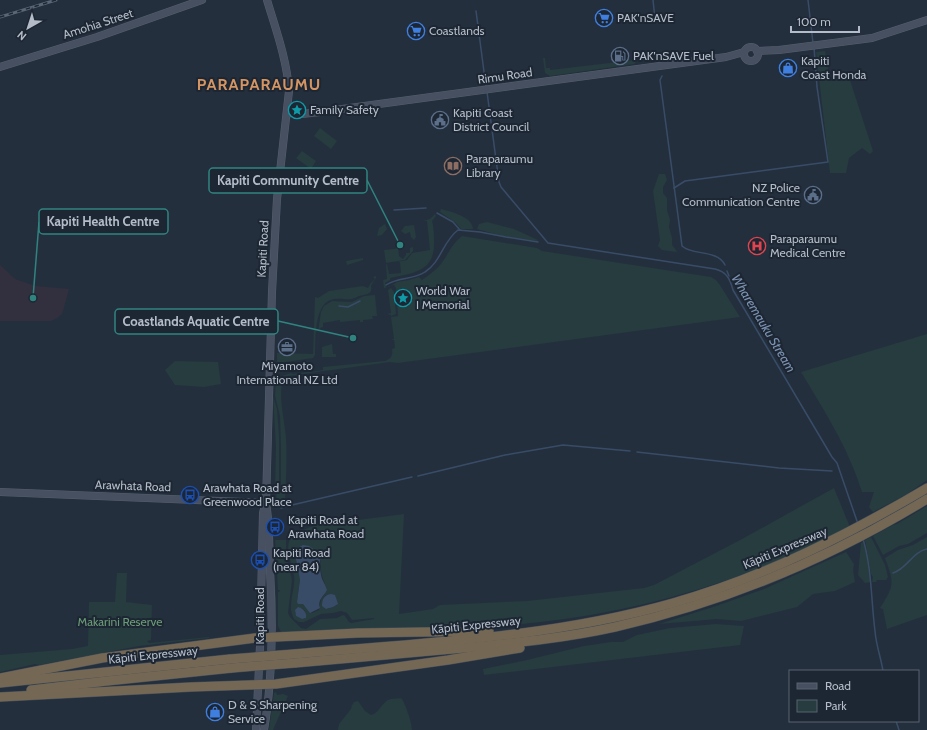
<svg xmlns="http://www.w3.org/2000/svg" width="927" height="730" viewBox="0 0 927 730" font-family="Cabin,sans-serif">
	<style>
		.medical { fill: #32303f }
		.green { fill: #263c3f; fill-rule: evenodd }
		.water { fill: #394c67 }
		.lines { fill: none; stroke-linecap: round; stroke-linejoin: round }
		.stream { stroke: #394c67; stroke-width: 1.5 }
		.secondary-casing { stroke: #565f6c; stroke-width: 8 }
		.motorway-casing { stroke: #434c59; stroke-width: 10 }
		.secondary { stroke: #465061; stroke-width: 7 }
		.motorway { stroke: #746855; stroke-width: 9 }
		.rail-casing { stroke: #5a6575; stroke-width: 3 }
		.rail { stroke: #1d2633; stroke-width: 1.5; stroke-dasharray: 4.5; stroke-linecap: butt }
		.motorway-bridge-casing { stroke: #434c59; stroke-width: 10; stroke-linecap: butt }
		.motorway-bridge { stroke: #746855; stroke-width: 9 }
		.labels { text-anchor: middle; stroke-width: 4; stroke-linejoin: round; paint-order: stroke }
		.poi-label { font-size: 12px; fill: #b4bcc9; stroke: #1d2633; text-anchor: start }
		.street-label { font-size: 12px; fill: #b4bcc9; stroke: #1d2633 }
		.park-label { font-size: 12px; fill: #6b9a76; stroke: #1d2633 }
		.water-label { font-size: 13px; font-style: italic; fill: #7c92b1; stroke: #1d2633 }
		.district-label { font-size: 16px; font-weight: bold; letter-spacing: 1px; fill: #d59563; stroke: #1d2633 }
		.leader { fill: none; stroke: #308480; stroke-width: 1.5 }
		.callout-dot { fill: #308480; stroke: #1d2633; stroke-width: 1.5 }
		.callout { fill: #1d2633; stroke: #308480; stroke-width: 1.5 }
		.callout-label { font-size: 13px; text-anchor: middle; font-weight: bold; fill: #b4bcc9 }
	</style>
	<rect width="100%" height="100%" fill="#242f3e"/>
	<path class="medical" d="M0,265L15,279L35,286L69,289L62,314L57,318L51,321H0Z"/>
	<g class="green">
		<path d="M825,51L830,81L850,80L873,151L870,154L862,148L849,158L846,173H830L816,52Z"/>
		<path d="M543,58H545L546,68H550V70L635,60L637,58L636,62L634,64L550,76L545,73Z"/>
		<path d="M320,128L337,141L331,149L314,136Z"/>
		<path d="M302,151L316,161L311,169L296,158Z"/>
		<path d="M659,174H665L667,180L663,187V193L667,198V210L670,220L669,227L672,238V245L676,250L677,252L662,250L658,246L660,240L653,191Z"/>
		<path d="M441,209C451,212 472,216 473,229H461L456,223L440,212Z"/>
		<path d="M435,214L436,216L432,221C434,227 434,235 434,242C435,272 413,273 390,278V280L385,283L386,287H389L397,282L409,280L419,277L422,280C430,274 438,269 443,261C450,251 452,244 462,236L537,248L542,251L711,277L716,280L720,285L740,317L398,363L390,362L281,377L284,379C277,392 285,422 286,438C287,458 286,479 285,500L276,499L277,491L281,482V445L280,416L275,396L276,378L291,373L293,374L308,372L307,369H309L310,372L323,370V367L385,361C391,359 393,355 392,349L395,348L394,340H391L394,339L391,317L398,316L396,288L394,285L384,288L383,280L387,279L386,265L387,264L389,274L401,273L400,262H397L407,260L412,253L430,250L427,221H423L430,219Z"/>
		<path d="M487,222L514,229L538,240L537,241L502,236L477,229L479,224Z"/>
		<path d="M385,224L387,229L382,235L377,236L379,228Z"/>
		<path d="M414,225L416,237L414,240L411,237L410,232L405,234L401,231L405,226Z"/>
		<path d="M398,246L399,256L403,259L406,255V253H410V248L413,247V251L405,260L386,263L384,250L395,249Z"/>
		<path d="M363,258V260L347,265L346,261Z"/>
		<path d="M376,276V278C374,281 372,283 371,286C371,288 372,290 370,292C368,295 362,295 359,296C348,302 346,298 335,299C313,301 316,339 315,355L313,358L286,362L278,364L277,363V353L313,354L315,297L318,298L329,291L363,286L368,288L371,283L375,279L373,277Z"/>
		<path d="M391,288L394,292L396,314L391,316V315L387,314L391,313L388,290Z"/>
		<path d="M375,295L377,316H372L373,319L363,320V322H360V320L340,322V320L323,323V327L320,328L319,330L317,358L319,325L321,312L324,306L332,301L352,302L364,296Z"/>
		<path d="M927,334V480L907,494L873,512L869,507L874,492H862C848,447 825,412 801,372Z"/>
		<path d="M332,344L333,354H336V357H322V347Z"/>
		<path d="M175,361L218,362L221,384L204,387L175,385L165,370Z"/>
		<path d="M273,396L277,409L279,436V483L275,491L276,447Z"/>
		<path d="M834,488L850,527C740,585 614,620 490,626C441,629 391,627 342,629C322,630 301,630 282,634L278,626V592H279L280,590H278L275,540H286V555L292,580L288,613L290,617L301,628L306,629L320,619L337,618L343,615L345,616L349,622L351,623L374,619V618L352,620L347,613L341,611L333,613L321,614L304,622H299L294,619C286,605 296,590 294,576C292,562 284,551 291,536L310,527L320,525L404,514L399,614L433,609L440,605L527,601L644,588L654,585L742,539ZM303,545L321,561C320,576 323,577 327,590L321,599L319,610L312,613L302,603L297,602L300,580L295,554L297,548ZM326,595L337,605L327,609L322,604L324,597ZM298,607L304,610L306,618L302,619L296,616L295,610Z"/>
		<path d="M927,506V533L908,544L899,546L883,555L873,536L893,525L897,524Z"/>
		<path d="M871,537L885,565L888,577L886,580H877L876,582H872L873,577L871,574L865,540Z"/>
		<path d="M927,537V615L887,629L883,609L880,608C895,585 894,583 885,558L898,550L913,545Z"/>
		<path d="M863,542L867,555L871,582L865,583L858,575L861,543Z"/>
		<path d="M846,552L854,564L853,570L855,582L835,591L813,594L797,607L741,621L717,619L659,624L716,606L764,589Z"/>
		<path d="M273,554L276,602V629L275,628Z"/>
		<path d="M117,573H127L126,602L152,605L151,640L147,641L149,643L209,637V638L139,646L39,665L35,664L0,672V655L72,649L88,646L89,602H115Z"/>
		<path d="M716,624L744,626L740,645L484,675L483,669L527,660L584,646L611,642H623L637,635L670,628Z"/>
		<path d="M276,692L277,695L283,694L288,696L273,730H269L274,693Z"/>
		<path d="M401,698C405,702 412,723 412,730H338L339,724L351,709L352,705L354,702L358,701L365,711L371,715C379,713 381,704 388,700C392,698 396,699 401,698Z"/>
	</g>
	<g class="water">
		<path d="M303,545L309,546L318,552C322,560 319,567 321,575C322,581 326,585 327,590C324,596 317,600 320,608L310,613L303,604H298L297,602L300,580L295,554L297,548Z"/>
		<path d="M331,594L335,595L338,604L333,607L326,609L322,606C322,599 324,595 331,594Z"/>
		<path d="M298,607C303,608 307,613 306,618L302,619L296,616L295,610Z"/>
	</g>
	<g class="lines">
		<g class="stream">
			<path d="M653,0L655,19"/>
			<path d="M808,0L813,43"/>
			<path d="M476,11L486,87"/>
			<path d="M662,76L660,80L682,246C693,256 717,249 725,265"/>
			<path d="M487,92L499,182L501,187L548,243L715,269C727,272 730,279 733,290L832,457L837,463L858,524"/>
			<path d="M674,188L685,181L828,162L817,87L814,47"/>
			<path d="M394,210L426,208"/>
			<path d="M437,213L453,222L460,230"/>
			<path d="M727,271L729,276"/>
			<path d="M386,285C398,277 413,280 425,272C441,262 443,241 458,230L480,232L506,237L538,242"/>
			<path d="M339,306L348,307L360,301"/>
			<path d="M637,452L779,468L832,471"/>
			<path d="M418,476L505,455L563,445L630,451"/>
			<path d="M281,508L292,505L412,477"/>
			<path d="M863,539C872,569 871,600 875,631C876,645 881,658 883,671"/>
			<path d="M893,573C908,568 912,552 927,549"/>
			<path d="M896,721L899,730"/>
		</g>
		<defs>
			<g id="secondary">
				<circle cx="751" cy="54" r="7"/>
				<path d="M757,51L779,50L872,38L927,20"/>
				<path d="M0,67L97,37L202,0"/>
				<path d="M288,113L302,114L320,112L726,57L744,52"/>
				<path d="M0,492L266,503"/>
				<path d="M256,730L260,646L263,513L265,505"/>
				<path d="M264,730C273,677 273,623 270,570C269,548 270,525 266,503L272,292L277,199L289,91C287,60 276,30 267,0"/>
			</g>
			<g id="motorway">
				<path d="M294,654C421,643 550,638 673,603C764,577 846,536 927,488"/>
				<path d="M295,663C352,658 408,653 464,648C515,643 565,638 615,627C726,602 830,558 927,499"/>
				<path d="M0,678L102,658L255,638L358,633L489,631"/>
				<path d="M0,683L230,659"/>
				<path d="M31,690L107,681L232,668"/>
				<path d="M0,697L191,687L276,684L448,660L520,648"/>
			</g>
		</defs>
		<use href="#secondary" class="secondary-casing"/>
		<use href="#motorway" class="motorway-casing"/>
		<use href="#secondary" class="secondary"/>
		<use href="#motorway" class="motorway"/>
		<defs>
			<path id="rail" d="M0,17L56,0"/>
		</defs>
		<use href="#rail" class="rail-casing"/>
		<use href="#rail" class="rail"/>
		<defs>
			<g id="motorway-bridge">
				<path d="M230,659L294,654"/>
				<path d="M232,668L295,663"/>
			</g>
		</defs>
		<use href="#motorway-bridge" class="motorway-bridge-casing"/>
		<use href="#motorway-bridge" class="motorway-bridge"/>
	</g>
	<defs>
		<symbol id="supermarket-ring" viewBox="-11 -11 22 22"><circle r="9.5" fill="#1d2633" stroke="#3f7fe0" stroke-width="1.5"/><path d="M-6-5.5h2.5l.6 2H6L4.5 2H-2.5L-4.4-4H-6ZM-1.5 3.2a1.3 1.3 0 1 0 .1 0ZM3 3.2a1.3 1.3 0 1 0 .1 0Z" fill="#3f7fe0"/></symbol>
		<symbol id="fuel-ring" viewBox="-11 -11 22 22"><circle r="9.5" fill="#1d2633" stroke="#5c6f8a" stroke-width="1.5"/><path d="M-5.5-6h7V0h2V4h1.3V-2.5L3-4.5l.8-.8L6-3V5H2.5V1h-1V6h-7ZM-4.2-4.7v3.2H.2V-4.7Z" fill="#5c6f8a"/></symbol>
		<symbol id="shop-ring" viewBox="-11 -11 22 22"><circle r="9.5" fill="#1d2633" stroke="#3f7fe0" stroke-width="1.5"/><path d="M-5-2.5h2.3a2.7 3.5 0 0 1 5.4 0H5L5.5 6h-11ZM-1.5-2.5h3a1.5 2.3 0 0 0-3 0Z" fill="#3f7fe0"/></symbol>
		<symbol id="sight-ring" viewBox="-11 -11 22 22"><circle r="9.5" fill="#1d2633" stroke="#0f9aa8" stroke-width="1.5"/><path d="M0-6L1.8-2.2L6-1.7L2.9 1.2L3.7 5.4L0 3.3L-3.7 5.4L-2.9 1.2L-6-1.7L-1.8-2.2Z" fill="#0f9aa8"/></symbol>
		<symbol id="civic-ring" viewBox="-11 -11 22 22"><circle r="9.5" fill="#1d2633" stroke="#5c6f8a" stroke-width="1.5"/><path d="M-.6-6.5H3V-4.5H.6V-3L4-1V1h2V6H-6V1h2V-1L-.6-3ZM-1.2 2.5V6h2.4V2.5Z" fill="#5c6f8a"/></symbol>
		<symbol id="library-ring" viewBox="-11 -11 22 22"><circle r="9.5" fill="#1d2633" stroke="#8d6e63" stroke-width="1.5"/><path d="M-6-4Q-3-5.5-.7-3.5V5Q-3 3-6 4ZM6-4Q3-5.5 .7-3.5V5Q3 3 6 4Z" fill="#8d6e63"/></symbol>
		<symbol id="hospital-ring" viewBox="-11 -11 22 22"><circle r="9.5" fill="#1d2633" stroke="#e0444e" stroke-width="1.5"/><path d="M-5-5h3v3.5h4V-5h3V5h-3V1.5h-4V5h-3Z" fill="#e0444e"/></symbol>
		<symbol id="office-ring" viewBox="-11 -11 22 22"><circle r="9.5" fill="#1d2633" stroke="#5c6f8a" stroke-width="1.5"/><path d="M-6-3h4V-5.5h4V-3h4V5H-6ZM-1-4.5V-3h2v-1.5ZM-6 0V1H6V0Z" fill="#5c6f8a"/></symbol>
		<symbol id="bus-ring" viewBox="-11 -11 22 22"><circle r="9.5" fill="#1d2633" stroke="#1a4fb4" stroke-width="1.5"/><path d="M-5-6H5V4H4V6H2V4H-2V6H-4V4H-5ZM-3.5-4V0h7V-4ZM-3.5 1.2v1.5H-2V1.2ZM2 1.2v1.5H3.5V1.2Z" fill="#1a4fb4"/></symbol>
	</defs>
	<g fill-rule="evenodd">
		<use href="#supermarket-ring" x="594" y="8" width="20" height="20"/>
		<use href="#supermarket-ring" x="406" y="21" width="20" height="20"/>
		<use href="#fuel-ring" x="610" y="46" width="20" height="20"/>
		<use href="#shop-ring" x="778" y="58" width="20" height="20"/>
		<use href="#sight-ring" x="287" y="100" width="20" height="20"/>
		<use href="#civic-ring" x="430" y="110" width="20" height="20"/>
		<use href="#library-ring" x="443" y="156" width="20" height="20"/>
		<use href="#civic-ring" x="803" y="185" width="20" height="20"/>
		<use href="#hospital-ring" x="747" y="236" width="20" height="20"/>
		<use href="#sight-ring" x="393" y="288" width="20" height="20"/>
		<use href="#office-ring" x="277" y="337" width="20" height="20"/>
		<use href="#bus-ring" x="180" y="485" width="20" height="20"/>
		<use href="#bus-ring" x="265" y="517" width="20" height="20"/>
		<use href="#bus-ring" x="250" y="550" width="20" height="20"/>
		<use href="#shop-ring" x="205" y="702" width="20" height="20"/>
	</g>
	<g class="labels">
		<g class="poi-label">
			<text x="617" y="22">PAK'nSAVE</text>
			<text x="429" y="35">Coastlands</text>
			<text x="633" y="60">PAK'nSAVE Fuel</text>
			<text x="801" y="65">Kapiti<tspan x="801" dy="14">Coast Honda</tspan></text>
			<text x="310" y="114">Family Safety</text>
			<text x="453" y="117">Kapiti Coast<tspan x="453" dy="14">District Council</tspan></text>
			<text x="466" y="163">Paraparaumu<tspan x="466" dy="14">Library</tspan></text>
			<text x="800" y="192" text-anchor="end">NZ Police<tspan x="800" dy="14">Communication Centre</tspan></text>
			<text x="770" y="243">Paraparaumu<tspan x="770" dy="14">Medical Centre</tspan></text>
			<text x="416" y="295">World War<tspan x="416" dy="14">I Memorial</tspan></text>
			<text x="287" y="370" text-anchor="middle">Miyamoto<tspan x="287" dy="14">International NZ Ltd</tspan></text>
			<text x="203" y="492">Arawhata Road at<tspan x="203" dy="14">Greenwood Place</tspan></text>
			<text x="288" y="524">Kapiti Road at<tspan x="288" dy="14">Arawhata Road</tspan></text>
			<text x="273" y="557">Kapiti Road<tspan x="273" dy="14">(near 84)</tspan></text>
			<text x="228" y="709">D &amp; S Sharpening<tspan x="228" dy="14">Service</tspan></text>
		</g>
		<g class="street-label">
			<text transform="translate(98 24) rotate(-18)" y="4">Amohia Street</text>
			<text transform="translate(505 76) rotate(-8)" y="4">Rimu Road</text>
			<text transform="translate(263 249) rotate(-87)" y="4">Kapiti Road</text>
			<text transform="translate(133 486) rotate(2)" y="4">Arawhata Road</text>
			<text transform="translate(785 548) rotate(-23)" y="4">Kāpiti Expressway</text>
			<text transform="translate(260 616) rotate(-90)" y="4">Kapiti Road</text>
			<text transform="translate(476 625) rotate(-6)" y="4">Kāpiti Expressway</text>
			<text transform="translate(153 655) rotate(-6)" y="4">Kāpiti Expressway</text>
		</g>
		<g class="park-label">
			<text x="120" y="626">Makarini Reserve</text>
		</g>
		<g class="water-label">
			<text transform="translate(764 323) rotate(59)" y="5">Wharemauku Stream</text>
		</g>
		<g class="district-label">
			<text x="259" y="90">PARAPARAUMU</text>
		</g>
	</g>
	<path class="leader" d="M400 245L367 180M33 298L39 222M353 338L278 321"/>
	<g class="callout-dot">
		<circle cx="400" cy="245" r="4"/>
		<circle cx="33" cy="298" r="4"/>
		<circle cx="353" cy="338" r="4"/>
	</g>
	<g class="callout">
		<rect x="209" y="168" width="158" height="25" rx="4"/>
		<rect x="39" y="209" width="129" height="25" rx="4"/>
		<rect x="115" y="309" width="163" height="25" rx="4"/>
	</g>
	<g class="callout-label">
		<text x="288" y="185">Kapiti Community Centre</text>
		<text x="103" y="226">Kapiti Health Centre</text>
		<text x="196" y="326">Coastlands Aquatic Centre</text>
	</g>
	<rect x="789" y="670" width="130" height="52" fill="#1d2633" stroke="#59626f"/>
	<rect x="797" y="683" width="20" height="6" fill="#465061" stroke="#59626f"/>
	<text x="825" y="690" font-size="12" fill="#b4bcc9">Road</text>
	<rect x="797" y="700" width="20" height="12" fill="#263c3f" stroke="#59626f"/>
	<text x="825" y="710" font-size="12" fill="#b4bcc9">Park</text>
	<g transform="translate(28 28) rotate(219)" stroke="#1d2633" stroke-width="3" paint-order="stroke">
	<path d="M0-3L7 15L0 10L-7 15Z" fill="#b4bcc9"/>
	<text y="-6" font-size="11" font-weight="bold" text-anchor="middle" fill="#b4bcc9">N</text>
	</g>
	<path d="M791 26v6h68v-6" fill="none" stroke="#b4bcc9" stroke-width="2"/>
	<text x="797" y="26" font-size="12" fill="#b4bcc9" stroke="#1d2633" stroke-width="3" paint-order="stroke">100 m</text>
</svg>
